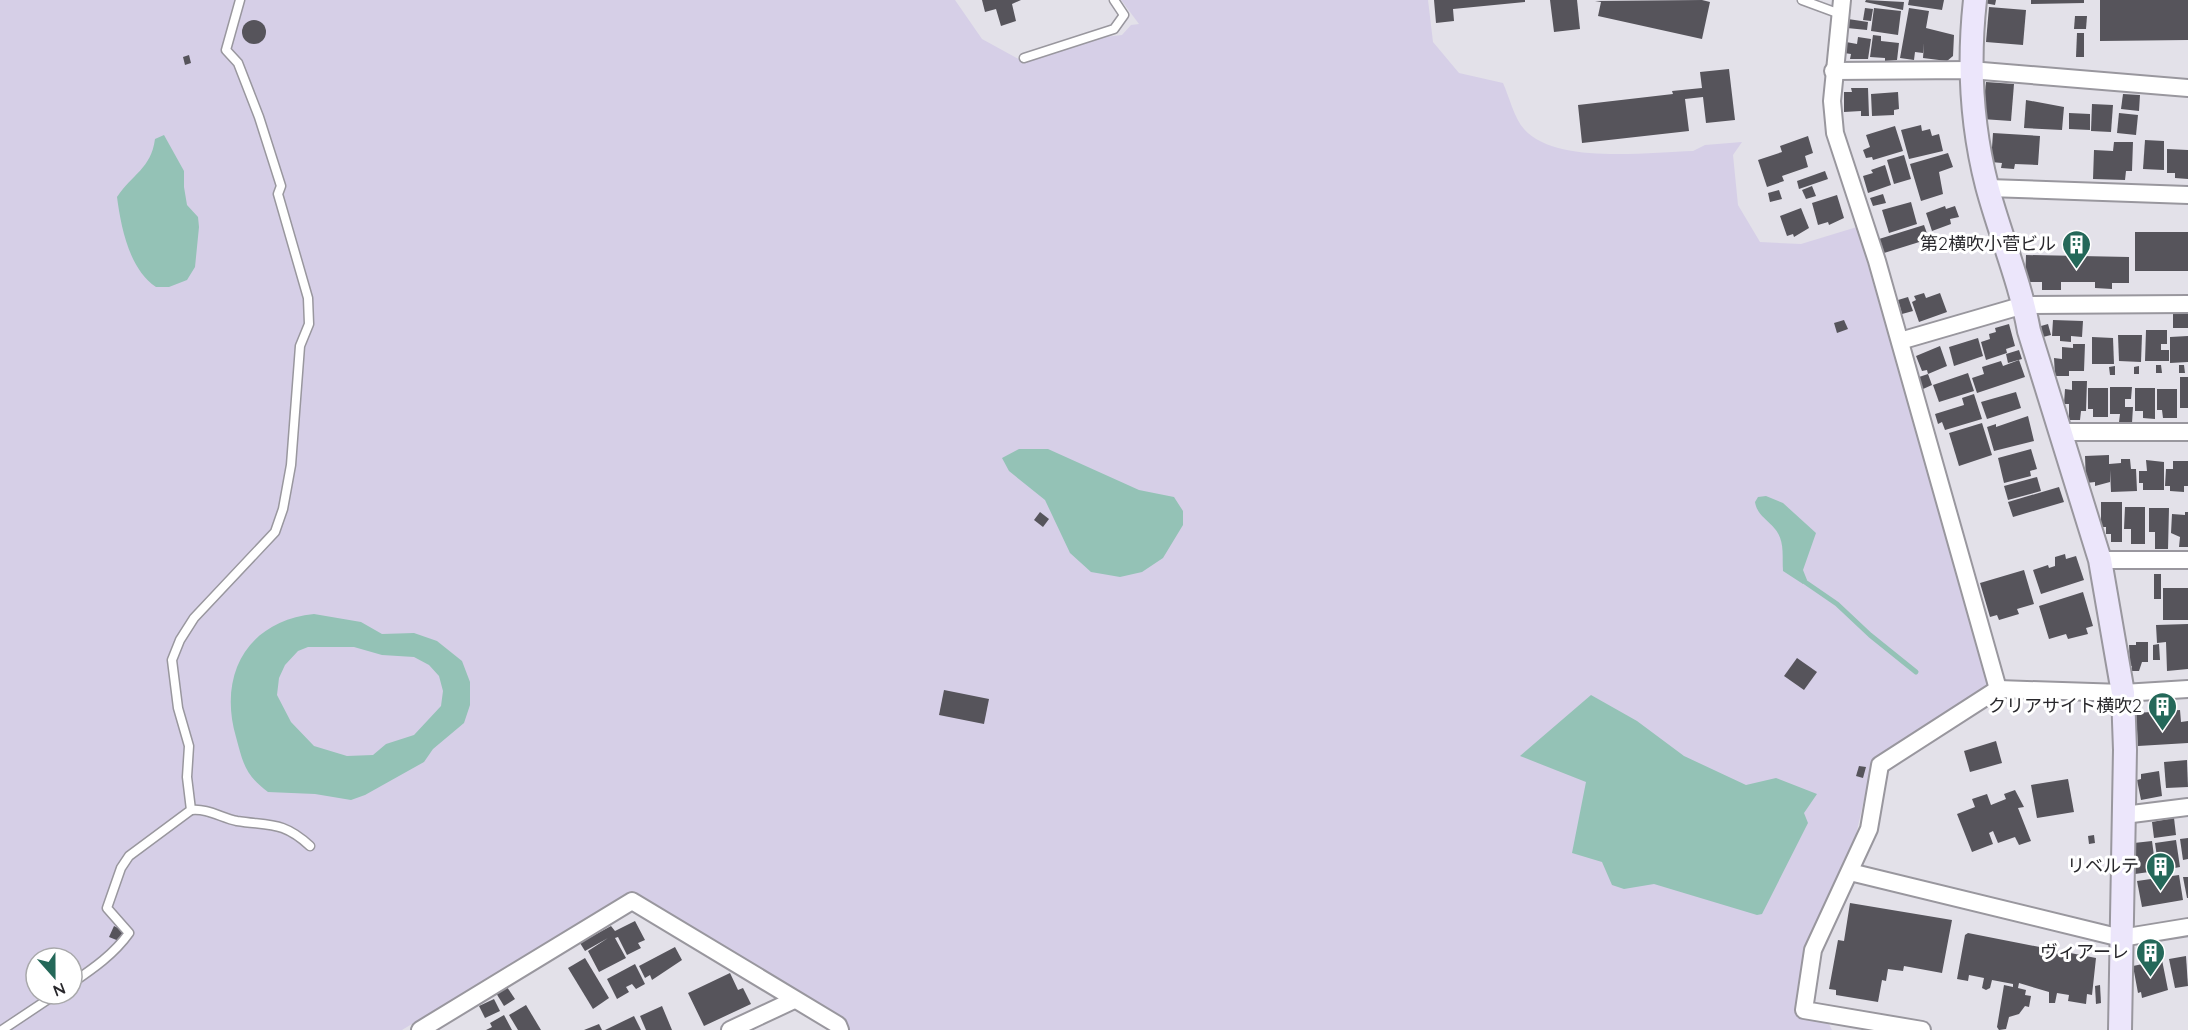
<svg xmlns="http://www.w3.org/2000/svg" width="2188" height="1030" viewBox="0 0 2188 1030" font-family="Quicksand,'Noto Sans JP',sans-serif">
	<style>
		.green { fill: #d6cfe7; fill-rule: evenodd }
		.water { fill: #94c2b6; fill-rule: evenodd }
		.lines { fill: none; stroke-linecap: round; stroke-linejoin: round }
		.stream { stroke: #94c2b6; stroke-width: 5 }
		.building { fill: #56545b }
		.lane-casing { stroke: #99979e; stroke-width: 11 }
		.street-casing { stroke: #99979e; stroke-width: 20 }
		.secondary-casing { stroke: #99979e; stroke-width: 26 }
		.lane { stroke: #fff; stroke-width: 8 }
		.street { stroke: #fff; stroke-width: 16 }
		.secondary { stroke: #ece6fb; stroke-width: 22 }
		.labels { text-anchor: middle; stroke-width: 6; stroke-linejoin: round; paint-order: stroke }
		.poi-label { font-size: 18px; fill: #29282c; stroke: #fff; text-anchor: end }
	</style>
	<rect width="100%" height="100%" fill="#e3e1e9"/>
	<path class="green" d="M0,0H955L982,39L1024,62L1096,38L1122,35L1131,25L1139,24L1121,0H1428L1433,42L1459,73L1503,83C1509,96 1514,118 1524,129C1556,165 1648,152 1693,151L1705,145L1742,142L1733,155L1738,205L1760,242L1801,244L1857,227L1988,681L1986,688L1873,760L1856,835L1807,948L1796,1015L1827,1020L1832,1030H849L844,1019L632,891L402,1030H0ZM36,958H72V994H36Z"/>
	<g class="water">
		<path d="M164,135L184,171V187L187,205L198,217L199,227L195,267L187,280L169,287H156C129,269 121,227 117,197C132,174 151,169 155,139Z"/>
		<path d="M1019,449H1048L1139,490L1174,497L1183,511V525L1163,558L1142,572L1120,577L1091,572L1070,553L1045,500L1009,471L1002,458Z"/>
		<path d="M1766,496L1783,503L1816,533L1803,570L1807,580L1803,584L1783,571C1782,556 1785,541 1775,529C1767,519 1757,515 1755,502L1758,497Z"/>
		<path d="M314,614L361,622L382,634L414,633L437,641L462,661L470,682V705L464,723L433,749L424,762L365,795L351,800L315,794L268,792C245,775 243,763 236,737C218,675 247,621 314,614ZM308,647H354L382,655L414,657L429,665L439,676L443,691L441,706L414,735L386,744L373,755L347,756L314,746L291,722L277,695L279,678L285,665L298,651Z"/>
		<path d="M1591,695L1637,721L1684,756L1746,785L1776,778L1817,794L1804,813L1808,823L1762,914L1757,915L1654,884L1624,889L1612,885L1602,862L1572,853L1586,782L1520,756Z"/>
	</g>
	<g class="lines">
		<path class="stream" d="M1805,582L1837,604L1870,635L1916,672"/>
	</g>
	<g class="building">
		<path d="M982,0H1021L1012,4L1016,21L1001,26L996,9L985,12Z"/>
		<path d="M1434,0H1525V2L1453,9L1454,21L1436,23Z"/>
		<path d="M1550,0H1577L1580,29L1554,32Z"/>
		<path d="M1702,0L1710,2L1702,39L1598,16L1601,2L1595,1Z"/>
		<path d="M1866,0L1904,2L1903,10L1865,2Z"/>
		<path d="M1909,0H1944L1942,10L1908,5Z"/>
		<path d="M1985,0H1996L1995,5L1984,3Z"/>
		<path d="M2031,0H2084V3L2031,4Z"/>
		<path d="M2100,0H2188V40L2100,41Z"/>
		<path d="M1989,7L2026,10L2023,45L1986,42Z"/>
		<path d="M1865,8L1873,9L1871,21L1863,20Z"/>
		<path d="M1874,8L1901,11L1898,35L1871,31Z"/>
		<path d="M1909,8L1929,11L1926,28L1954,35L1953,56L1947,61L1923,58L1924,43L1923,53L1915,52L1914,60L1900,58Z"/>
		<path d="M2075,16H2087L2086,29H2074Z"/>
		<path d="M1848,19L1868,22L1867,30L1847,28Z"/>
		<circle cx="254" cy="32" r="12"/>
		<path d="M2077,33H2084V57H2076Z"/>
		<path d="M1873,35L1881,36V41L1899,43L1897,60L1885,61V58L1870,57Z"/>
		<path d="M1858,37L1871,39L1868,59H1850L1851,54L1844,53L1846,42L1857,44Z"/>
		<path d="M189,55L191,63L185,65L183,57Z"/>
		<path d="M1729,69L1735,120L1706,123L1703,97L1685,99L1689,131L1582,143L1578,105L1673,94L1672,91L1702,88L1700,72Z"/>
		<path d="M1986,82L2014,84L2011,121L1982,119Z"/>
		<path d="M1851,88H1868L1869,116H1861V111L1844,112V92H1852Z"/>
		<path d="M1898,92L1899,109L1894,110V115L1872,116L1871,94Z"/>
		<path d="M2123,94L2140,95L2139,111L2121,109Z"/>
		<path d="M2026,100L2064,107L2062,130L2024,128Z"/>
		<path d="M2092,104L2113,105L2111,132L2091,131Z"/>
		<path d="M2069,113L2090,114V130L2069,129Z"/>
		<path d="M2119,113L2138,115L2136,135L2117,133Z"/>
		<path d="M1921,125L1922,131L1930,129L1932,136L1939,134L1943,151L1909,159L1901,130Z"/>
		<path d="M1895,126L1903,151L1873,160L1872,157L1866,158L1863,150L1870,147L1866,135Z"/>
		<path d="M1993,133L2040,136L2038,165L2015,164L2014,169L2001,168L2002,163L1991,162Z"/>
		<path d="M1808,136L1813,153L1805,156L1808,167L1782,176L1784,181L1767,187L1758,160L1782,152L1780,146Z"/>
		<path d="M2145,140L2164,141V170L2143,169Z"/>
		<path d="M2114,142H2133L2132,171H2126L2125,180L2093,179L2094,150L2113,151Z"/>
		<path d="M2167,149L2188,150V179L2175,178V173H2167Z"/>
		<path d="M1948,153L1953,167L1939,172L1943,194L1921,201L1910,164Z"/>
		<path d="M1904,155L1911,179L1894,184L1887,160Z"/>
		<path d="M1885,165L1891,185L1868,193L1863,176L1873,173L1871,170Z"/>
		<path d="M1825,171L1828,179L1799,189L1797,181Z"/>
		<path d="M1812,186L1816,196L1806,199L1802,190Z"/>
		<path d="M1779,190L1782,199L1770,202L1768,193Z"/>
		<path d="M1883,194L1886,203L1873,206L1870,198Z"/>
		<path d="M1837,195L1844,218L1829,225L1828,222L1818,225L1812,203Z"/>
		<path d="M1911,202L1917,224L1889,233L1882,210Z"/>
		<path d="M1945,206L1946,209L1955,206L1959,217L1950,219L1951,224L1932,231L1926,213Z"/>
		<path d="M1801,208L1809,228L1794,237L1793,234L1787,236L1780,216Z"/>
		<path d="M1924,225L1929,239L1884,253L1879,239Z"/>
		<rect x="2135" y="232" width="53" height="39"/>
		<path d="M2026,255L2129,257V283H2112V289L2095,288V282H2061V290H2042V282H2025Z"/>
		<path d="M1924,293L1926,298L1940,293L1947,312L1919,322L1912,302L1916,300L1914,296Z"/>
		<path d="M1908,297L1913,311L1902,314L1898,300Z"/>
		<rect x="2173" y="313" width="15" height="15"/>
		<path d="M1844,320L1848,329L1837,333L1834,323Z"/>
		<path d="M2053,320L2083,321L2082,337L2071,336V342L2060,341V336H2052Z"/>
		<path d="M2009,324L2015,346L2006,349L2007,353L1986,360L1981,342L1990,339L1989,334L1996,332L1995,328Z"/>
		<path d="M2048,324L2051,335L2043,337L2041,326Z"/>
		<path d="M2146,330H2167V344H2161V350H2169V361H2145Z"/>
		<path d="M2118,335H2142L2141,362L2119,361Z"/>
		<path d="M2188,336V362L2170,363V337Z"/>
		<path d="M2092,337L2113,338L2114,364H2092Z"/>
		<path d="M1978,338L1983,356L1954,366L1949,347Z"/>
		<path d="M2073,344H2085L2084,371H2069V376H2055L2054,358L2062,359V347L2073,348Z"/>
		<path d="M1940,346L1947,366L1928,374L1927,370L1922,371L1916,356Z"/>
		<path d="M2019,350L2022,359L2008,363L2006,354Z"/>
		<path d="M2019,360L2025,377L1977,393L1972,378L1984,374L1982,367L2001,361L2003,366Z"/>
		<path d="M2156,365H2161L2162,373H2156Z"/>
		<path d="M2179,365H2184L2185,373H2179Z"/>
		<path d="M2115,366V375H2110L2109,367Z"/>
		<path d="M2139,366V374H2134V367Z"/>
		<path d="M1968,373L1974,391L1939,402L1933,385Z"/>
		<path d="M1928,374L1932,385L1923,389L1919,377Z"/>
		<rect x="2180" y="377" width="8" height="31"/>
		<path d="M2072,381H2087L2086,411H2081L2080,420H2069V404H2064L2065,389L2072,390Z"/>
		<path d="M2110,387H2132L2131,399H2125V407H2133L2132,423L2119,422L2120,414H2110Z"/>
		<path d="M2088,388H2108V417H2093V409H2088Z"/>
		<path d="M2135,388H2155V419L2143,418V411H2135Z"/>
		<path d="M2157,389H2177V418H2163L2162,410H2157Z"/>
		<path d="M2016,392L2021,408L1987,419L1981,402Z"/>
		<path d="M1974,394L1982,419L1945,430L1942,422L1938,424L1935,414L1964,405L1962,398Z"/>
		<path d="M2028,416L2034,441L1994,451L1987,427L1996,424V427Z"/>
		<path d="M1982,423L1992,455L1959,466L1949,433Z"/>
		<path d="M2031,449L2037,469L2030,471L2031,476L2004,483L1998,458Z"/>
		<path d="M2109,455V464L2121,463V459H2130L2131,469H2136L2137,491L2111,492L2110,470V482L2095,486V482L2086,483L2085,456Z"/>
		<path d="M2146,460L2164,462V490H2143V483H2139V471H2147Z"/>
		<path d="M2173,461H2188V486H2184V492L2170,491V486H2165L2166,469H2173Z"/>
		<path d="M2037,477L2041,491L2008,500L2004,486Z"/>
		<path d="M2059,487L2064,502L2013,517L2008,502Z"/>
		<path d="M2101,502H2122V542H2111V534H2106V527H2101Z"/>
		<path d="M2125,507H2145V544H2131V529H2124Z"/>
		<path d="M2149,508H2169L2168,549H2155V532H2149Z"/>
		<path d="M1040,512L1049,519L1043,527L1034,520Z"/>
		<path d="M2185,512H2188V547H2179L2180,537L2171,533L2172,514L2185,515Z"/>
		<path d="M2065,554L2066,559L2076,556L2084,580L2041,594L2033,570L2048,565L2049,568L2055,566V557Z"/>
		<path d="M2024,570L2034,604L2017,609L2019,614L1999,620L1997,615L1990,617L1980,583Z"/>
		<rect x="2154" y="574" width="7" height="25"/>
		<rect x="2163" y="588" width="25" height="32"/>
		<path d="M2083,592L2093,626L2086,628L2088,634L2068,639L2066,634L2049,639L2039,606Z"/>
		<path d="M2188,624V669L2167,671L2166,642L2157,643L2156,625Z"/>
		<path d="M2136,642H2148V662H2142L2139,671H2132V666H2130L2129,645H2136Z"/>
		<path d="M2159,644L2160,660H2153V645Z"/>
		<path d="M1797,658L1817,672L1804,690L1784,676Z"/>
		<path d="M944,690L989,699L984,724L939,715Z"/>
		<path d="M2180,710L2181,722L2188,721V743L2138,746L2136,713Z"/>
		<path d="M1996,741L2002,763L1970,772L1964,751Z"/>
		<path d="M2187,760L2188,787L2166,788L2164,762Z"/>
		<path d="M1859,766L1866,767L1863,778L1856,776Z"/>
		<path d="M2159,771L2162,796L2141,800L2137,780L2141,779V774Z"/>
		<path d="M2068,779L2074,812L2037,818L2031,785Z"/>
		<path d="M2015,790L2024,807L2018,808L2031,841L2019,845L2015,837L1998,843L1993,831L1989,833L1993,844L1972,852L1957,814L1975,807L1972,799L1987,794L1991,805L2006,799L2004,794Z"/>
		<path d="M2174,818L2176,835L2154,838L2152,822Z"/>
		<path d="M2094,835L2095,843L2089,844L2088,836Z"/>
		<path d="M2188,838V859L2183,860L2180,839Z"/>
		<path d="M2176,840L2180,867L2159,871L2155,843Z"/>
		<path d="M2152,841L2156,871L2135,874L2133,862H2136L2134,843Z"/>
		<path d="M2179,875L2183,900L2142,907L2137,881Z"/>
		<path d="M2183,877H2188V898H2187Z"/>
		<path d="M1850,903L1952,920L1942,973L1904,966L1903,971L1888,969L1886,981L1882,980L1878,1002L1836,995V990L1829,989L1838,940L1844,941Z"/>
		<path d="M635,921L645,940L638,943L641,948L627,955L618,937L615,938L626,958L599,972L588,951L608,938L585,951L580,943L611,926L615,931Z"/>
		<path d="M114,926L124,931L119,941L109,937Z"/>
		<path d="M1968,933L2096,958L2092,995L2087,994L2086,1004L2068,1001L2069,995L2057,993L2055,1003H2049V992L2019,983L2018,988L2026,990L2025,995L2031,996L2029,1007L2025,1006L2019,1014L2009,1017L2006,1029L1999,1030L1997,1027L2004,985L2013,987V984L1992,980L1990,988L1986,990L1982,988L1984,978L1969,975L1968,981L1957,979L1965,935Z"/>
		<path d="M675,947L682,960L652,980L650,975L645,978L639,966Z"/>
		<path d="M2186,956L2188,986L2175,988L2169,959Z"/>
		<path d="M585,958L609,998L593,1009L568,968Z"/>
		<path d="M2162,960L2168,990L2142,998L2141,992L2138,993L2133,966Z"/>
		<path d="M635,964L645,984L636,989L632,984L626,987L629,992L617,999L607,979Z"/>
		<path d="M730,973L738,990L743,988L751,1004L704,1026L688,993Z"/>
		<path d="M2100,985L2101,1003L2096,1004L2095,986Z"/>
		<path d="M507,987L515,999L504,1006L496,993Z"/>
		<path d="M494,999L500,1011L485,1018L479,1006Z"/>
		<path d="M526,1005L541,1030H518L509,1015Z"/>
		<path d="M662,1006L672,1030H646L640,1016Z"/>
		<path d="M504,1015L512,1030H486L492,1027L490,1023Z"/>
		<path d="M634,1016L641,1030H605Z"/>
		<path d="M599,1024L602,1030H584Z"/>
	</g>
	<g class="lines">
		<defs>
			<g id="lane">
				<path d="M1802,0L1840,14"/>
				<path d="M1024,58L1114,29L1124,15L1114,0"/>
				<path d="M191,810C207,808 222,818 237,821C270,826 283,821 310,846"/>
				<path d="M72,983C94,968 114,954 129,933L107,908L121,868L129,856L191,810L187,777L189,746L178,708L172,660L180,640L194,618L275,532L283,509L291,465L300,346L309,324L308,298L278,194L281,186L259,117L238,63L226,50L240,0"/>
				<path d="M2,1030L56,994"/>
			</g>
			<g id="street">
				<path d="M1842,0L1832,101L1835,133L1877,261L1998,689"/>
				<path d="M1833,71L1970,70L2188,88"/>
				<path d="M1988,188L2188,195"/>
				<path d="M1900,341L2024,305L2188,304"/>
				<path d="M2061,432H2188"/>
				<path d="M2100,560H2188"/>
				<path d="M2124,815L2188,807"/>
				<path d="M1850,872L2121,938L2188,927"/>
				<path d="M420,1030L632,901L838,1025L840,1030"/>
				<path d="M730,1030L794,1000"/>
				<path d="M1922,1030L1804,1010L1813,950L1869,829L1880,765L1998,689L2123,693L2188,689"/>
			</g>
			<path id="secondary" d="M1975,0C1968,64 1971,124 1987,186C2000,235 2020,281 2029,331L2100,560L2123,693L2125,750L2120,1030"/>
		</defs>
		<use href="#lane" class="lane-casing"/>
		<use href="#street" class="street-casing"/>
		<use href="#secondary" class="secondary-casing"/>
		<use href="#lane" class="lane"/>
		<use href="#street" class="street"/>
		<use href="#secondary" class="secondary"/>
	</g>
	<defs>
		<symbol id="building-pin" viewBox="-11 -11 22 30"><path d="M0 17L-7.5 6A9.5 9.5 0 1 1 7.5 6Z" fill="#246859" stroke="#fff"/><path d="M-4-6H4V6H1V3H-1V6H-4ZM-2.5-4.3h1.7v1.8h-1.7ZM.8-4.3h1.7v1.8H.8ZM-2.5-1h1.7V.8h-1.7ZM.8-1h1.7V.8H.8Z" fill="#fff"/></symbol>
	</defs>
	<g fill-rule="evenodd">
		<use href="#building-pin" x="2060" y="228" width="33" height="45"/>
		<use href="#building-pin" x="2146" y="690" width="33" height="45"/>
		<use href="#building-pin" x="2144" y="850" width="33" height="45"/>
		<use href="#building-pin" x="2134" y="936" width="33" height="45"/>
	</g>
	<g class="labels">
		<g class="poi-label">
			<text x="2056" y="250">第2横吹小菅ビル</text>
			<text x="2142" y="712">クリアサイト横吹2</text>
			<text x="2139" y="872">リベルテ</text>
			<text x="2129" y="958">ヴィアーレ</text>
		</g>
	</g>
	<g transform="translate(54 976) rotate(159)"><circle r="28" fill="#ffffff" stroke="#a9a9ab" stroke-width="1.5"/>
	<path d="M0-4.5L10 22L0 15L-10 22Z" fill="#246859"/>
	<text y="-9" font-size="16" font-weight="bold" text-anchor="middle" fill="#29282c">N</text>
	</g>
</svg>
